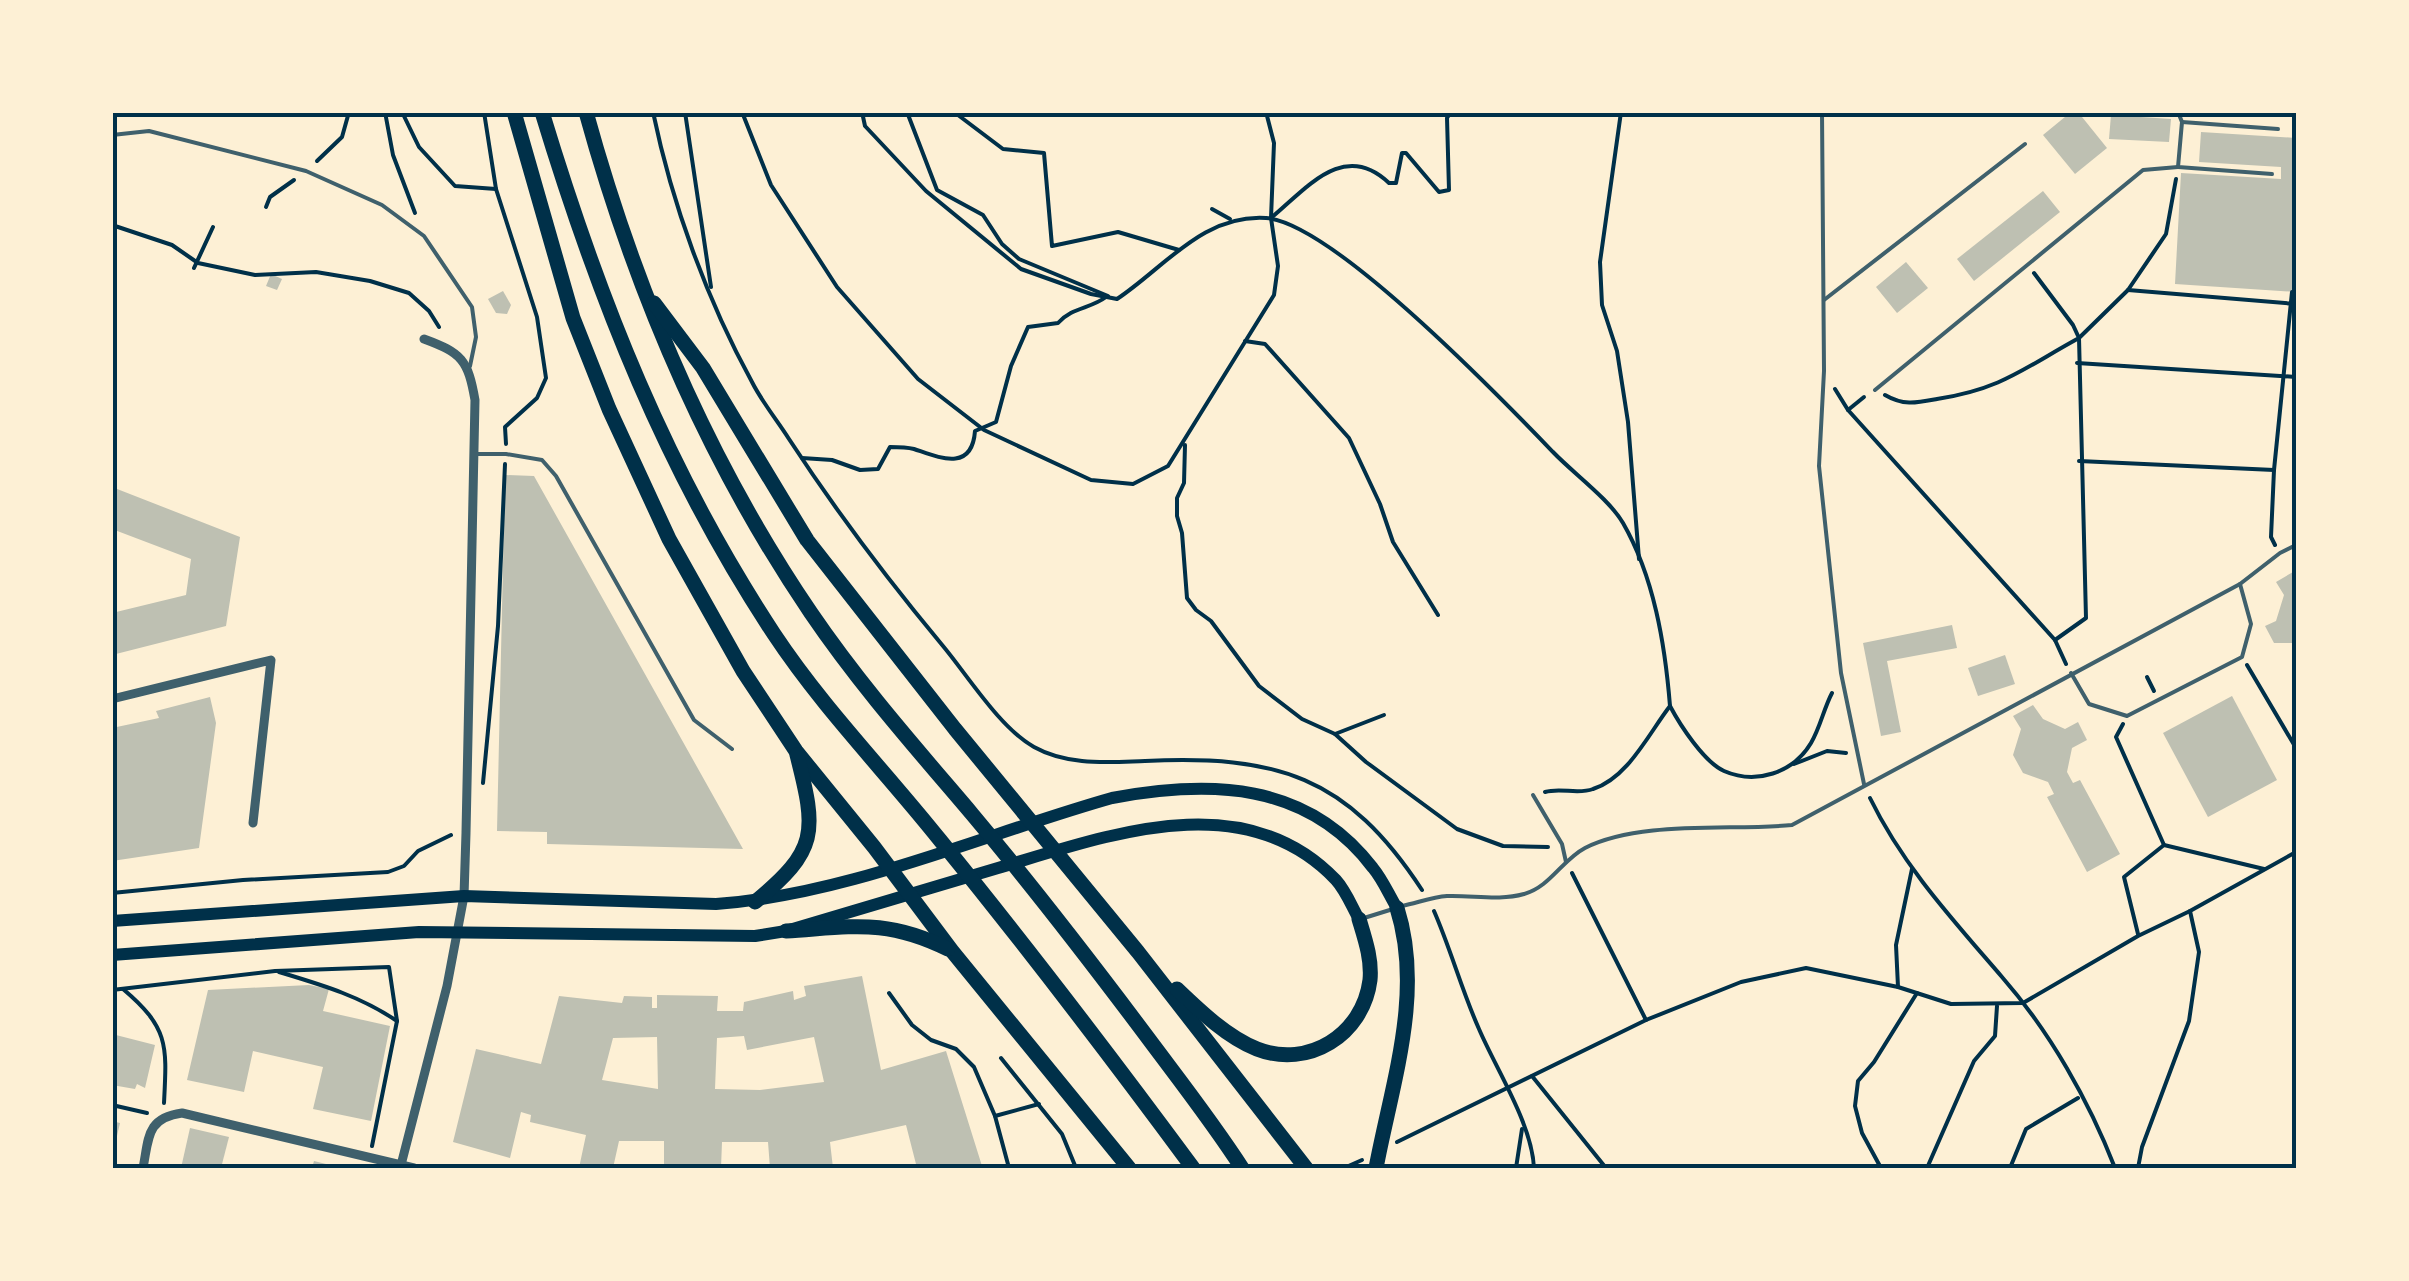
<svg xmlns="http://www.w3.org/2000/svg" width="2409" height="1281" viewBox="0 0 2409 1281" font-family="'Source Sans 3',sans-serif">
	<style>
		.building { fill: #bec0b2; fill-rule: evenodd }
		.lines { fill: none; stroke-linecap: round; stroke-linejoin: round }
		.path { stroke: #003049; stroke-width: 4 }
		.service { stroke: #3f606c; stroke-width: 4 }
		.minor { stroke: #3f606c; stroke-width: 9 }
		.secondary { stroke: #003049; stroke-width: 12 }
		.motorway { stroke: #003049; stroke-width: 15 }
		.neatline { fill: none; stroke: #003049; stroke-width: 4 }
	</style>
	<rect width="100%" height="100%" fill="#fdf0d5"/>
	<g class="building">
		<path d="M2071,112H2078L2107,148L2075,174L2043,135Z"/>
		<path d="M2111,115L2171,119L2169,142L2109,139Z"/>
		<path d="M2201,132L2296,138V292L2175,284L2181,173L2281,179V167L2199,162Z"/>
		<path d="M2043,191L2060,212L1974,281L1957,259Z"/>
		<path d="M1906,262L1928,288L1897,313L1876,287Z"/>
		<path d="M271,274L282,279L277,290L266,286Z"/>
		<path d="M503,291L511,305L507,314L496,313L488,299Z"/>
		<path d="M505,475L534,476L743,849L547,844V832L497,831Z"/>
		<path d="M112,487L240,537L226,626L112,655V613L186,595L191,559L112,529Z"/>
		<path d="M2293,572L2296,578V643H2274L2265,626L2276,621L2284,595L2276,582Z"/>
		<path d="M1952,625L1957,648L1887,661L1901,732L1881,736L1863,643Z"/>
		<path d="M2005,655L2015,684L1978,696L1968,668Z"/>
		<path d="M2232,696L2277,780L2208,817L2163,733Z"/>
		<path d="M210,697L216,723L199,848L112,861V728L159,718L156,711Z"/>
		<path d="M2033,705L2043,719L2065,729L2078,722L2087,740L2072,748L2067,772L2073,783L2080,780L2120,854L2087,872L2047,797L2054,794L2048,782L2023,773L2013,755L2021,729L2013,716Z"/>
		<path d="M862,976L881,1070L946,1051L982,1166L917,1168L906,1125L830,1142L833,1168H770L768,1142H722L721,1168H664V1141H619L613,1168H579L586,1135L530,1122L531,1115L521,1112L510,1158L453,1142L476,1049L541,1064L559,996L622,1003L624,996L652,997V1008H657V995L718,996L717,1011H743L744,1002L793,991L794,1000L806,996L804,986ZM744,1036L747,1050L814,1037L824,1082L760,1090L715,1089L717,1038ZM657,1037L658,1089L602,1080L613,1038Z"/>
		<path d="M309,985L329,989L323,1011L390,1026L371,1121L313,1109L323,1067L253,1051L244,1092L187,1080L208,990Z"/>
		<path d="M112,1034L155,1045L145,1088L137,1084L135,1089L112,1085Z"/>
		<path d="M112,1121L120,1123L114,1149H112Z"/>
		<path d="M190,1128L229,1137L221,1168H181Z"/>
		<path d="M314,1161L338,1167V1168H312Z"/>
	</g>
	<g class="lines">
		<g class="path">
			<path d="M385,112L393,155L415,213"/>
			<path d="M402,112L419,147L455,186L496,189"/>
			<path d="M484,112L496,189L537,317L546,378L537,398L505,427L506,444"/>
			<path d="M653,112C672,204 707,300 752,382C762,402 777,420 789,439C836,511 888,580 943,646C968,676 1000,728 1034,747C1068,766 1108,762 1145,761C1276,755 1347,775 1422,890"/>
			<path d="M685,112L711,287"/>
			<path d="M742,112L771,185L837,287L918,379L984,430L1091,480L1133,484L1168,466L1274,295L1278,266L1271,218L1274,143L1266,112"/>
			<path d="M862,112L865,126L926,191L1021,269L1091,294L1117,299C1165,267 1203,214 1266,218C1333,223 1503,400 1553,452C1573,473 1609,499 1623,523C1654,577 1665,644 1670,706C1649,733 1628,778 1593,789C1577,795 1561,787 1545,792"/>
			<path d="M907,112L937,190L983,215L1002,244L1019,259L1108,296"/>
			<path d="M954,112L1003,149L1044,153L1052,246L1118,232L1179,250"/>
			<path d="M1621,112L1600,262L1602,305L1617,351L1628,422L1639,559"/>
			<path d="M317,161L342,137L349,112"/>
			<path d="M266,207L270,197L294,180"/>
			<path d="M1212,209L1230,219"/>
			<path d="M1271,218C1307,188 1344,140 1389,183H1396L1402,153H1406L1439,192L1449,190L1447,118L1451,112"/>
			<path d="M112,225L172,245L198,263L255,275L316,272L370,281L409,293L429,311L439,327"/>
			<path d="M194,268L213,227"/>
			<path d="M2128,290L2296,304"/>
			<path d="M1245,341L1265,344L1349,438L1380,504L1393,542L1438,615"/>
			<path d="M2077,363L2296,377"/>
			<path d="M1835,389L1848,410L2055,640L2066,664"/>
			<path d="M1885,395C1904,406 1916,403 1937,399C2002,389 2024,368 2079,338L2073,325L2034,273"/>
			<path d="M1848,410L1864,397"/>
			<path d="M1185,445L1184,483L1177,498V516L1182,533L1187,598L1196,610L1211,621L1259,686L1302,719L1335,734L1366,762L1457,829L1503,846L1548,847"/>
			<path d="M802,458L832,460L860,470L878,469L890,447C898,447 906,447 914,449C938,457 972,473 975,431L996,422L1011,366L1028,327L1058,323C1072,307 1090,309 1106,297"/>
			<path d="M2079,461L2274,470"/>
			<path d="M2275,545L2271,537L2274,470L2292,292"/>
			<path d="M2055,640L2086,618L2079,338L2128,290L2166,234L2176,179"/>
			<path d="M2247,665L2296,748"/>
			<path d="M2147,677L2154,691"/>
			<path d="M1670,706C1680,725 1704,762 1724,771C1756,785 1793,773 1811,743C1820,728 1824,708 1832,693"/>
			<path d="M2123,724L2116,737L2164,845L2264,869"/>
			<path d="M1335,734L1384,715"/>
			<path d="M1794,764L1827,751L1846,753"/>
			<path d="M483,783L498,626L505,464"/>
			<path d="M1870,798C1903,866 1954,921 2002,977C2050,1032 2089,1101 2115,1168"/>
			<path d="M1572,873L1646,1020"/>
			<path d="M112,893L243,880L388,872L404,866L418,851L451,835"/>
			<path d="M1434,911C1451,950 1462,991 1479,1029C1497,1071 1532,1124 1534,1168"/>
			<path d="M2138,934L2124,877L2164,845"/>
			<path d="M279,972C322,985 360,996 397,1021L372,1146"/>
			<path d="M1898,987L1896,945L1912,869"/>
			<path d="M123,989C169,1028 167,1045 164,1103"/>
			<path d="M112,990L275,971L389,967L397,1021"/>
			<path d="M889,993L912,1025L931,1040L956,1049L974,1067L995,1116"/>
			<path d="M1001,1058L1062,1134L1076,1168"/>
			<path d="M1532,1076L1606,1168"/>
			<path d="M112,1105L147,1113"/>
			<path d="M1397,1142L1646,1020L1741,982L1806,968L1898,987L1951,1004L2023,1003L2138,936L2190,911L2296,852"/>
			<path d="M1009,1168L995,1116L1039,1104"/>
			<path d="M1344,1168L1362,1160"/>
			<path d="M1516,1168L1522,1129"/>
			<path d="M1881,1168L1862,1133L1855,1106L1858,1081L1874,1062L1917,993"/>
			<path d="M1927,1168L1974,1061L1995,1036L1997,1006"/>
			<path d="M2010,1168L2026,1129L2078,1098"/>
			<path d="M2138,1168L2142,1147L2189,1021L2199,952L2190,911"/>
		</g>
		<g class="service">
			<path d="M1822,112L1824,371L1819,466L1841,673L1864,784"/>
			<path d="M2178,112L2182,122L2178,167L2272,174"/>
			<path d="M2182,122L2278,129"/>
			<path d="M112,135L149,131L306,171L382,205L424,236L472,307L476,337L470,366"/>
			<path d="M1824,300L2025,144"/>
			<path d="M1875,390L2143,170L2178,167"/>
			<path d="M474,454H506L542,460L556,476L694,720L732,749"/>
			<path d="M2071,673L2089,704L2127,716L2242,657L2251,624L2240,584"/>
			<path d="M1533,795L1562,844L1566,862"/>
			<path d="M1402,906C1417,903 1432,897 1447,896C1473,895 1499,901 1524,894C1550,887 1562,860 1585,848C1641,820 1731,831 1792,825L2240,584L2280,553L2296,545"/>
			<path d="M1364,918L1393,909"/>
		</g>
		<g class="minor">
			<path d="M112,699L271,660L253,823"/>
			<path d="M401,1165L447,986L464,896L466,833L475,400C468,360 462,353 424,339"/>
			<path d="M143,1168C149,1138 146,1118 182,1113L414,1168"/>
		</g>
		<g class="secondary">
			<path d="M112,921L464,896L716,904C848,895 984,834 1112,798C1209,780 1307,781 1373,868C1383,880 1389,895 1397,908"/>
			<path d="M112,955L419,932L755,936L786,931C857,910 927,889 998,868C1106,836 1244,783 1336,880C1346,891 1352,907 1359,919"/>
		</g>
		<g class="motorway">
			<path d="M514,112L573,318L609,409L669,539L743,671L796,751L874,847L952,951L1129,1168"/>
			<path d="M542,112C599,300 666,470 774,634C823,708 885,771 940,840C1027,947 1111,1057 1193,1168"/>
			<path d="M586,112C635,290 707,460 811,613C860,685 916,748 972,814C1035,889 1095,967 1154,1046C1184,1086 1215,1126 1242,1168"/>
			<path d="M654,303L703,368L807,540L955,729L1138,952L1306,1168"/>
			<path d="M755,902C818,850 817,833 797,755"/>
			<path d="M786,931C852,927 885,918 948,949"/>
			<path d="M1177,989C1200,1011 1227,1037 1257,1049C1308,1069 1363,1035 1370,980C1372,959 1365,939 1359,919"/>
			<path d="M1376,1168C1392,1083 1424,993 1397,908"/>
		</g>
	</g>
	<rect width="2409" height="1281" fill="none" stroke="#fdf0d5" stroke-width="230"/>
	<rect x="115" y="115" width="2179" height="1051" class="neatline"/>
</svg>
